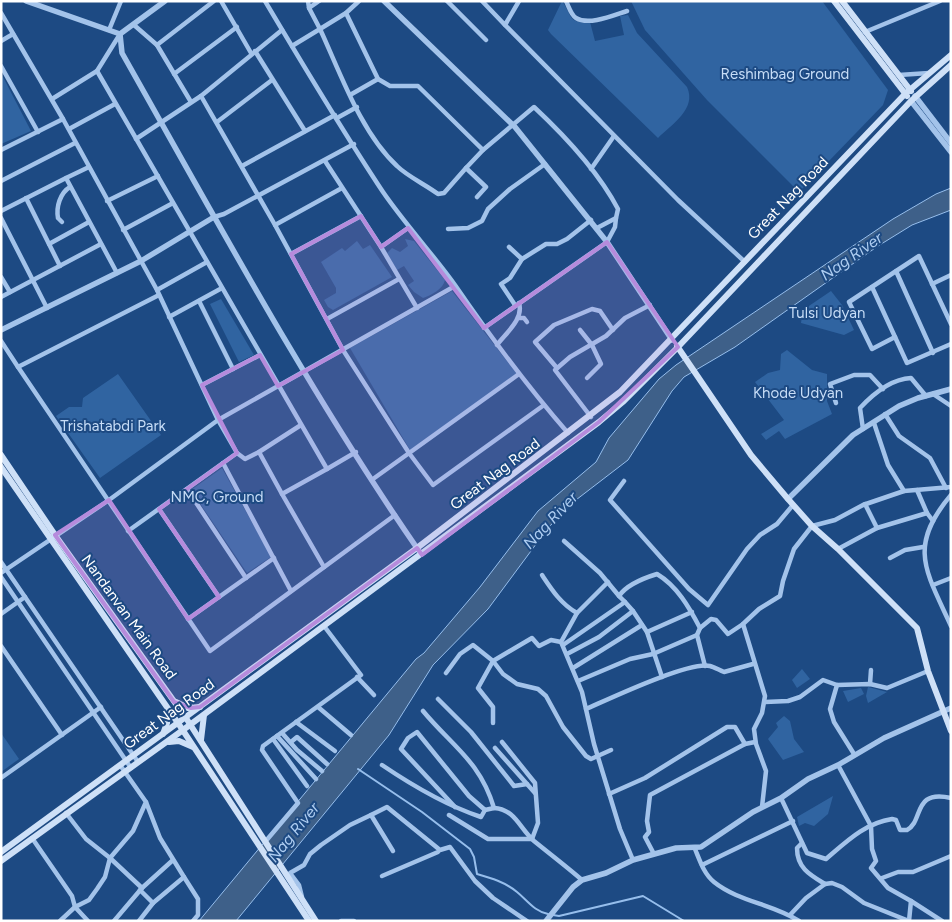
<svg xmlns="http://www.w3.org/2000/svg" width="952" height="922" viewBox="0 0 952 922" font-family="Figtree,sans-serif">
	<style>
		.green { fill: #3064a1 }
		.water { fill: #3e6089; stroke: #96beec }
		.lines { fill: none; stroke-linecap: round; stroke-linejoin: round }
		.stream { stroke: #96beec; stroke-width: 2 }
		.minor { stroke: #a3c3ea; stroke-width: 4.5 }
		.tertiary { stroke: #a3c3ea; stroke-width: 5.5 }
		.secondary { stroke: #cee0f7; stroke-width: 6 }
		.marked { fill: #b68bdc; fill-opacity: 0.2; stroke: #b68bdc; stroke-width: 4; stroke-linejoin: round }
		.labels { text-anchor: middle; stroke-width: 4; stroke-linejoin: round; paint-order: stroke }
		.park-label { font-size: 15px; fill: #c7ddf7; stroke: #1d4a83 }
		.street-label { font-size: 15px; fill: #fff; stroke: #1d4a83 }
		.water-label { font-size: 16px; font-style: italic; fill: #aecdf1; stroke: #1d4a83 }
	</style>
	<rect width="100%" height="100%" fill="#1d4a83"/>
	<g class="green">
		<path d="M562,1C572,15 568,24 590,22L595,41L624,35L620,16L628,15L637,33L687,87C697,109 672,124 658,138L551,34L548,30Z"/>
		<path d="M631,1H822L888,90L883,105L799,192L707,100L645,30Z"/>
		<path d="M2,75L31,131L1,144V76Z"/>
		<path d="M405,239L414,241L445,280C443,289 432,295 423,298L414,292L408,285L414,281L404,266L397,270L387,253L392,248L400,252L408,246Z"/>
		<path d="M357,241L363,249L370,245L392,277L333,310L328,307L324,300L336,293V288L321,262L342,248L345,251Z"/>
		<path d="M452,291L517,374L410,450L350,348Z"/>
		<path d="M831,291L842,305L854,330L844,335L801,323L803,310Z"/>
		<path d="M221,299L254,355L239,362L210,304Z"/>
		<path d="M787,350L812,370L827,374V401L832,414L785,439L779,431L766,440L761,434L784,420L755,382L768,373L780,370L781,354Z"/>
		<path d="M118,374L161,435L100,478L56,416L69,407H82L83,398Z"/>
		<path d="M222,468L271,557L247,573L191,490Z"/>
		<path d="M802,669L810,679L797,688L792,680Z"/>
		<path d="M868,687L887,692L868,703L866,696Z"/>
		<path d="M861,688L864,694L848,702L843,691Z"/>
		<path d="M784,716L790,721L794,739L804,752L783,760L768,739L778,727L776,723Z"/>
		<path d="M1,733L19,759L1,772Z"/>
		<path d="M833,796L828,814L814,826L805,823L799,826L797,817Z"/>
	</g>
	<path class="water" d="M951,188V210L912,225L878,246L735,347L684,377L672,391L628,460L572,503L548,528L488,609L433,665L389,735L236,921H199L416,659L424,653L480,587L538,511L596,462L609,438L659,379L676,365L893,219L936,194Z"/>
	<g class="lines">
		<g class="stream">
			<path d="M358,769L422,812L470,849L474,857L477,874C491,878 505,882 517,892C528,901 534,911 548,914"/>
			<path d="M553,915L559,916L643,896L684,921"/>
		</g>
		<g class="minor">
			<path d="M221,1L251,53"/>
			<path d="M265,1C303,65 342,130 383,192C405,224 432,253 455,285C490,336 527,386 568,433"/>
			<path d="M308,1L309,8L319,1"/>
			<path d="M359,1L346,13L320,29C340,72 361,133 397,166C407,176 426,185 438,194L444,193L466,168"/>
			<path d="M447,1L486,40"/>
			<path d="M482,1L505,25L519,1"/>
			<path d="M566,1C569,7 571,15 576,18C589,26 614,15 627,11"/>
			<path d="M1,13L63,119L157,290L218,420L237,453L128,531"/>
			<path d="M346,13L378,79L390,86H418L483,150"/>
			<path d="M134,25L157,45"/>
			<path d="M505,25L678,200L745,262"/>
			<path d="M109,30L121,1"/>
			<path d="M865,32L940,1"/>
			<path d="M1,41L13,34"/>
			<path d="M292,46L320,29L309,8"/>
			<path d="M255,51L305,131"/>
			<path d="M1,66L38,132"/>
			<path d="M97,71L327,469L282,494L324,567"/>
			<path d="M174,74L237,27"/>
			<path d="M899,75L929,73"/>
			<path d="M350,95L378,79"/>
			<path d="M201,96L275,225L343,350L409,453L433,485L544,405"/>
			<path d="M52,99L97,71L120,34"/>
			<path d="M191,102L157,45L214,1"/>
			<path d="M337,118L357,107"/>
			<path d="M217,122L272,80"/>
			<path d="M69,129L115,104"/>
			<path d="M136,139L201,96L282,30"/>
			<path d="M1,150L63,119"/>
			<path d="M325,161L381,247L417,308"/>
			<path d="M242,166L335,115"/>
			<path d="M591,169L614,136"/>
			<path d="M66,178L89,167"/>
			<path d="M1,181L75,143"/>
			<path d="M477,197L486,187L466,168L483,150L534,107C565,136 598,171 618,209L616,218L597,228"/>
			<path d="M26,198L60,266"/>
			<path d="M107,201L158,176"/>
			<path d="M1,211L66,178L117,273"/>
			<path d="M214,217L224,214L354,144"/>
			<path d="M1,218L47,308"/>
			<path d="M62,222L58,218C56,207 60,193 70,187"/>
			<path d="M275,225L342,188"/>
			<path d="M448,229L468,228L482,221L488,209L510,189L545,164"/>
			<path d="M123,230L173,203"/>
			<path d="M49,244L89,222"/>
			<path d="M381,247L408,228"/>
			<path d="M509,247L522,259"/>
			<path d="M291,254L361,216"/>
			<path d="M896,271L933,353"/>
			<path d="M1,277L10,292"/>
			<path d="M932,284L951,275"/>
			<path d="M872,287L907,363L951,344"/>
			<path d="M157,290L207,262"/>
			<path d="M1,297L101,244"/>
			<path d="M199,301L233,369"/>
			<path d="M515,305L501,284L510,278L522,259L546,244H557L567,239L591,220"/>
			<path d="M169,317L222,288"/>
			<path d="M519,318H524L527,322"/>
			<path d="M327,319L399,279"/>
			<path d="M484,328L607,242L615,227L616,218"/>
			<path d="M580,330L592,345L601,364L587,378"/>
			<path d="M895,337L872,349L849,302L919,256L951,324"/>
			<path d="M1,341L18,367L159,295"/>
			<path d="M497,345C506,333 524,319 519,303"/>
			<path d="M18,367L210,651L395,515"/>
			<path d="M557,368L535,342L554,325L592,309L600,311L613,330"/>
			<path d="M202,385L260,355"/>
			<path d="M933,394L951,406"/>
			<path d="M836,403L830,384L854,375H870L883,389"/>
			<path d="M885,414L899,436L930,458L946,488"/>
			<path d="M591,417L555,370L570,357L606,336L625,318L650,305"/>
			<path d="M874,423L888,465L904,491"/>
			<path d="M863,429L860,408C873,394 891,379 911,378L926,396"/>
			<path d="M259,452L301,425"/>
			<path d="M237,453L245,459L259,452L282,494"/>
			<path d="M223,463L291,591"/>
			<path d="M327,469L356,452"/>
			<path d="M373,479L519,374"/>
			<path d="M624,481L610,500L689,589L708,605L747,549L760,535L777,524L793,505"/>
			<path d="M187,489L246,578"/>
			<path d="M917,490L927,513L933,521"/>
			<path d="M951,495C907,547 926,571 951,626"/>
			<path d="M865,504L877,528"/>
			<path d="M159,509L219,597"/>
			<path d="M564,541L600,573L619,596"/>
			<path d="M838,549L877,528L927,513"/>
			<path d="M890,558L905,550L923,547"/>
			<path d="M1,562L138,762"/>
			<path d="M1,573L109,500L218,420L455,286"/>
			<path d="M542,575C552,590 561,604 577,613"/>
			<path d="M1,577L131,768"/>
			<path d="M608,582L577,613L561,642L582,692L594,744L620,829L633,860"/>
			<path d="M933,585L951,578"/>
			<path d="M633,611L647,632L662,677"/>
			<path d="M1,614L25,597"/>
			<path d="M188,619L274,558"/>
			<path d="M700,628L711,619L716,620L728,634L743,624"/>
			<path d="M647,632L692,612"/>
			<path d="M563,645L625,602L619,596C627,584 644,578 657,574C677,586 689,607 700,628L697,635L705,666"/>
			<path d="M1,646L62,735"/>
			<path d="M567,654L599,637L633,611L625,602"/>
			<path d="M573,668L642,625"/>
			<path d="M446,673L460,654L473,645L493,661L532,638L539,646L551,640L561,642"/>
			<path d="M357,677L374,695"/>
			<path d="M578,681L630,659L653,654L697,635"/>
			<path d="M870,684L871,670"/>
			<path d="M837,685L830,709L834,722L854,754"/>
			<path d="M438,699L471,732L514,786L527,784"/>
			<path d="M765,702L788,701L800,697L823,680L837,685L870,684L887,688L928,671"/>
			<path d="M318,707L351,735"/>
			<path d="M586,709C609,699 689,661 710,666C714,667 719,670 724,672L753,664"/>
			<path d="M423,711C452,746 480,761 494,808C515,809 520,829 534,841C550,854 567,867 582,880"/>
			<path d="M296,722L335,751"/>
			<path d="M493,723V707L478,688L493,661L503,674L517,684L538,689L546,696L563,727L586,756L591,759L611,750"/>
			<path d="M282,733L297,750L322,771"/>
			<path d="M277,736L316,779"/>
			<path d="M273,739L307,786"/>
			<path d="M291,742L297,737L327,764"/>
			<path d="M495,748L535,793"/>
			<path d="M382,765C413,786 445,805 481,817L485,810"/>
			<path d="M838,765L871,826L872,849L876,861L871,868L888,888L911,901"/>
			<path d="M1,778L101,707"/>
			<path d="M609,794L645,778L727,727H735L745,744"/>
			<path d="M781,798L807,853L826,859C846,842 865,823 892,819L896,820L900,830H907C924,821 912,789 951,798"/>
			<path d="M146,802L160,838L184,877L153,903"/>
			<path d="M455,807L401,749L408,738L417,732L469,796L485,810L494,808"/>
			<path d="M762,807L766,771L756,744L754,729L762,713L765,696L743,624L759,609L780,596L783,581L794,549L812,526L835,520L863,505L904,491L951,487"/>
			<path d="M66,813L86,839L110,858L142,888L114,921"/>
			<path d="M371,815L387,807L440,850L450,847L475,881L493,898L527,921"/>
			<path d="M449,815L488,839H532L538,823L535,783L502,742"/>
			<path d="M32,838L72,896L75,907L89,900L97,889L105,877L110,858L133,831L146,802L120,765"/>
			<path d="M265,842L298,803L262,750L263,746L361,675L324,626"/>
			<path d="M802,843L797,848C797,868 810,875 825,884"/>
			<path d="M695,849C700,861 704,874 714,882C739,902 773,904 799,921"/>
			<path d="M654,854L645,837L649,832L647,821L650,795L745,744L755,742"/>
			<path d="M702,865L793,821"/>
			<path d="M382,876L438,852"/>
			<path d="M184,877L198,899V915L193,921"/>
			<path d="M882,878L898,872H913L951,856"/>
			<path d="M142,888L173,860"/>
			<path d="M302,897L299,885L290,873L304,865L310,854L321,845L350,825L371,815L393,851"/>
			<path d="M790,915L806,898L825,884L832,883L842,887L864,903L909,921"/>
			<path d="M60,921L75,907L88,921"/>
			<path d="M139,921L153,903L140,890"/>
			<path d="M341,921H354"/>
			<path d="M909,921L911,901L942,921"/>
		</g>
		<g class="tertiary">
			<path d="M26,1L120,34L122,53C217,221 309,392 419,551"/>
			<path d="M384,1L515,127L607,242L672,340"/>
			<path d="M120,34L165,1"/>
			<path d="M915,96L951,143"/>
			<path d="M911,101L951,152"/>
			<path d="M1,330L141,261L214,217"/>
			<path d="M788,499L853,435L899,406L918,398L951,389"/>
			<path d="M546,921L573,887L582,880L606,873L633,860L676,848L701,847L753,812L781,798L808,779L838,765L884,738L951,708"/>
		</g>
		<g class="secondary">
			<path d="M834,1L907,96"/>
			<path d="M842,1L911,91"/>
			<path d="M677,346L751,455L788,499L812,526L838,549L917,628L928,671L951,731"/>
			<path d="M1,455L55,535L186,718L316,921"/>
			<path d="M1,467L178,723L309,921"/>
			<path d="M176,702L188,708L200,707"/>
			<path d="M163,734L167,723L168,710"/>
			<path d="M201,740L204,715"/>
			<path d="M169,742L179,741L193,747"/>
			<path d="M1,852L417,548L620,392L905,94L951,55"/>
			<path d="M1,861L183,730L599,422L624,401L678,347L911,101L951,65"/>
		</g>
	</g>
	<path class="marked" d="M361,216L381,247L408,228L484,328L607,242L678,347L599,422L422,555L417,548L200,707L191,708L174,702L55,535L109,500L188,619L219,597L159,509L237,453L202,385L260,355L278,386L343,350L291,254Z"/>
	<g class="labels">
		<g class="park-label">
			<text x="785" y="79">Reshimbag Ground</text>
			<text x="827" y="318">Tulsi Udyan</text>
			<text x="798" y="398">Khode Udyan</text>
			<text x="113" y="431">Trishatabdi Park</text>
			<text x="217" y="502">NMC, Ground</text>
		</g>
		<g class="street-label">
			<text transform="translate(788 198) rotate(-46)" y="5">Great Nag Road</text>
			<text transform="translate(495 474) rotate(-37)" y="5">Great Nag Road</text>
			<text transform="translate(129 617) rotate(54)" y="5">Nandanvan Main Road</text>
			<text transform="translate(169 714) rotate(-36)" y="5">Great Nag Road</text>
		</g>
		<g class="water-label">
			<text transform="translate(851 256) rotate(-35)" y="6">Nag River</text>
			<text transform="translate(550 520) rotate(-47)" y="6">Nag River</text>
			<text transform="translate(293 832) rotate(-51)" y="6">Nag River</text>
		</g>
	</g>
	<rect width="952" height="922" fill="none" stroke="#ffffff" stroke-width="5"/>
</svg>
